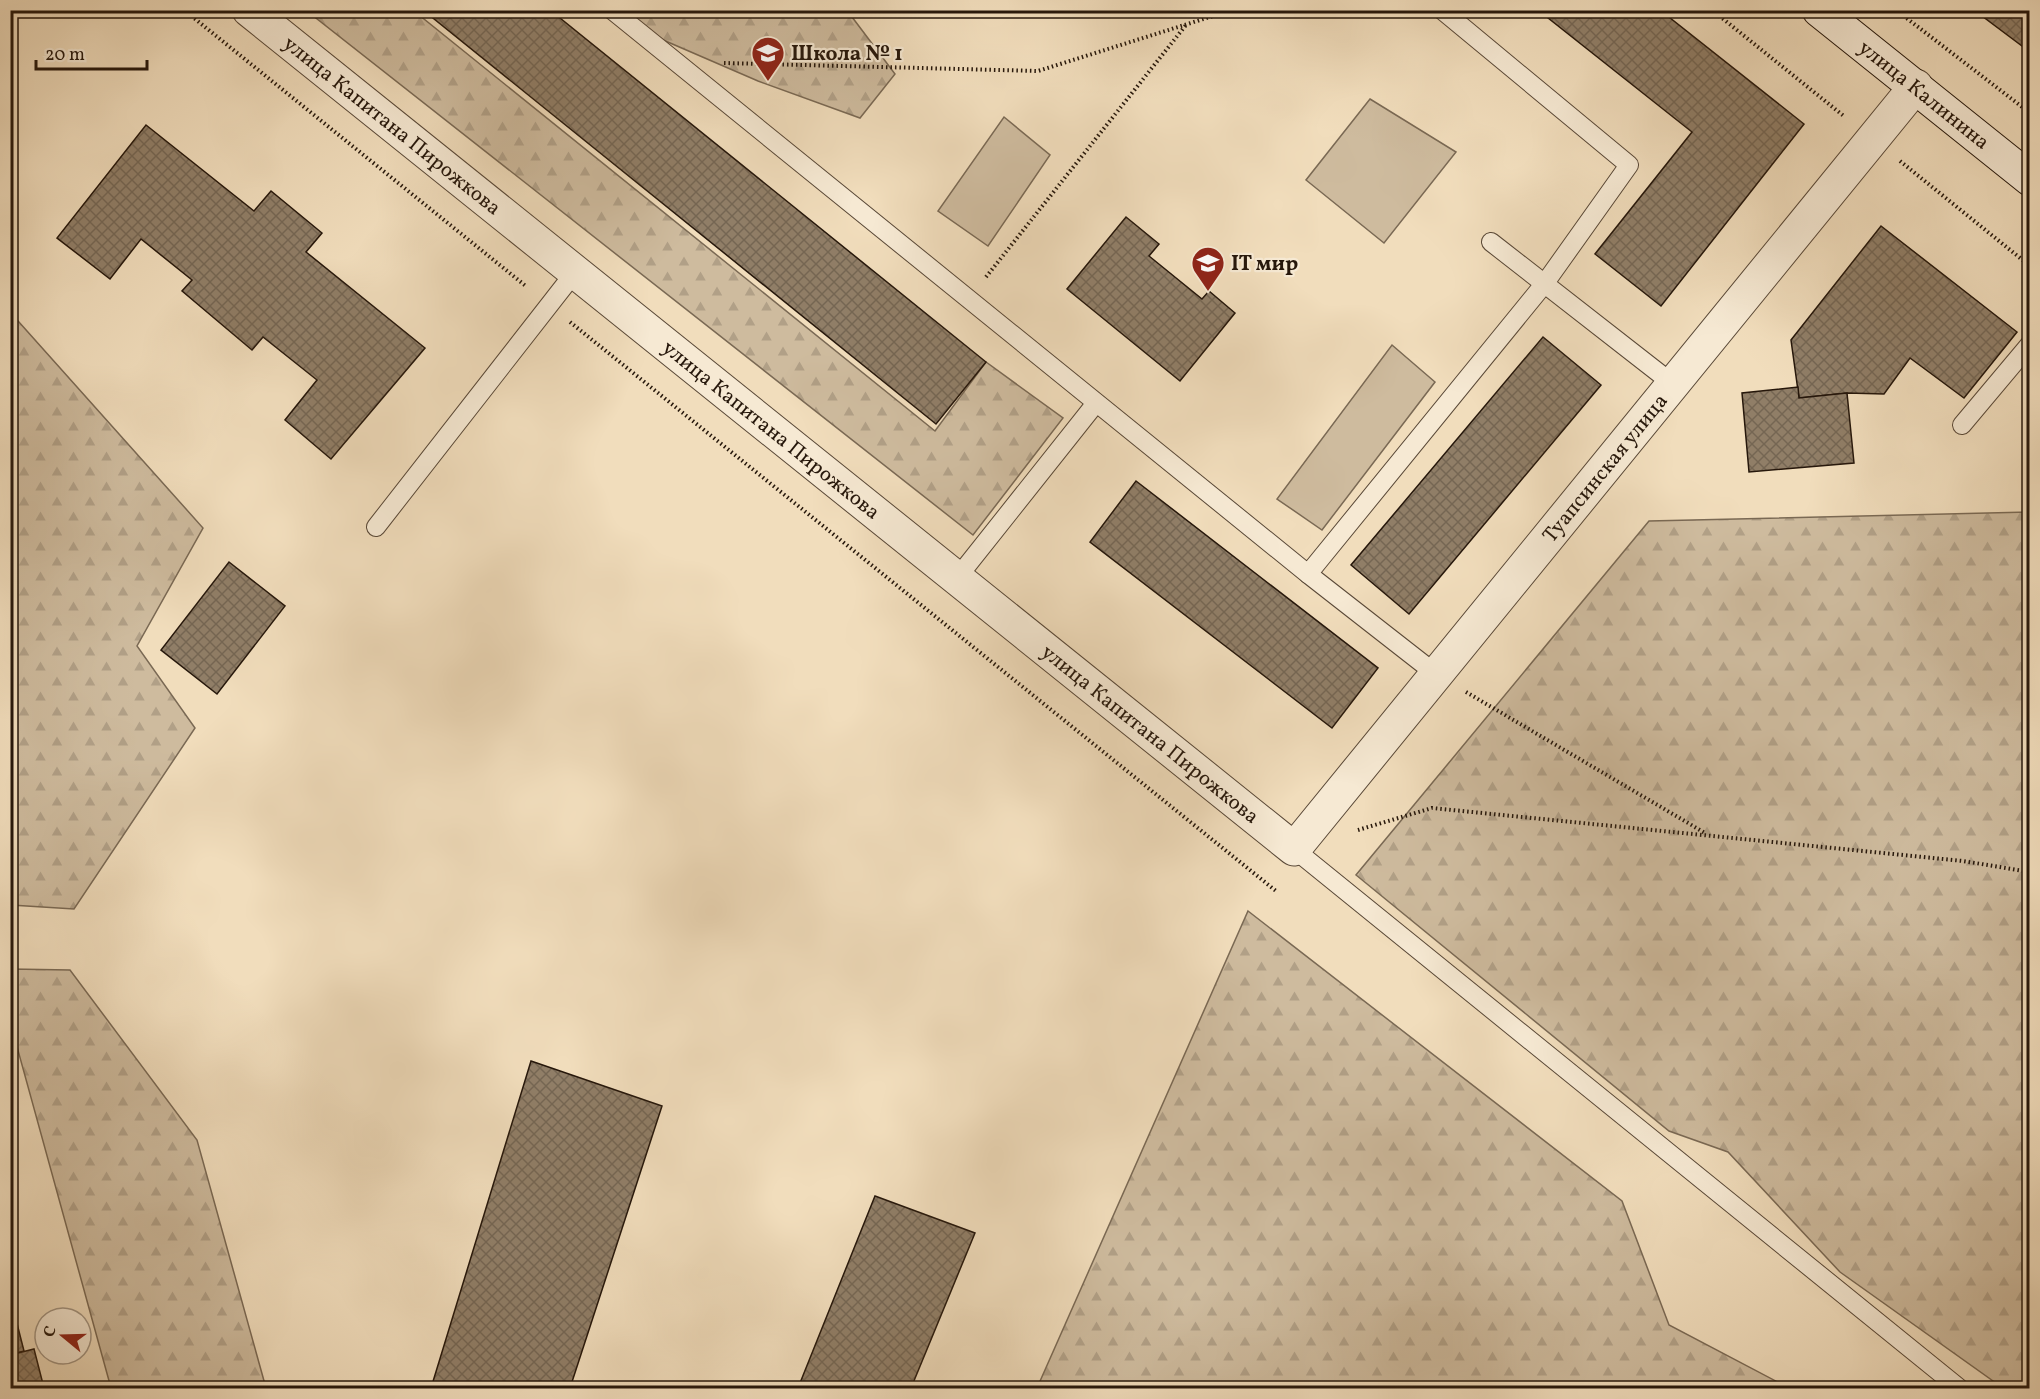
<svg xmlns="http://www.w3.org/2000/svg" width="2040" height="1399" viewBox="0 0 2040 1399" font-family="Vollkorn,serif">
	<style>
		.forest { fill: url(#forest-firs); stroke: #7a6954; stroke-width: 1.5 }
		.park { fill: #cebb9e; stroke: #7a6954; stroke-width: 1.5 }
		.building { fill: url(#building-cross-hatch); stroke: #26170b; stroke-width: 1.5 }
		.lines { fill: none; stroke-linecap: round; stroke-linejoin: round }
		.service-casing { stroke: #594837; stroke-width: 20 }
		.minor-casing { stroke: #594837; stroke-width: 35 }
		.secondary-casing { stroke: #26170b; stroke-width: 35 }
		.path { stroke: #26170b; stroke-width: 4; stroke-dasharray: 1.5 3; stroke-linecap: butt }
		.service { stroke: #f6e9d3; stroke-width: 18 }
		.minor { stroke: #f6e9d3; stroke-width: 33 }
		.secondary { stroke: #f6e9d3; stroke-width: 33 }
		.labels { text-anchor: middle; stroke-width: 4.5; stroke-linejoin: round; paint-order: stroke }
		.poi-label { font-size: 21px; font-weight: bold; fill: #26170b; stroke: #f6e9d3; text-anchor: start }
		.street-label { font-size: 21px; fill: #26170b; stroke: #f6e9d3 }
	</style>
	<defs>
		<pattern id="forest-firs" width="22" height="20" patternUnits="userSpaceOnUse" patternTransform="scale(1.5)"><rect width="22" height="20" fill="#cebb9e"/><path d="M5 1l3.5 6h-7zM16 11l3.5 6h-7z" fill="#b1a087"/></pattern>
		<pattern id="building-cross-hatch" width="8" height="8" patternUnits="userSpaceOnUse" patternTransform="scale(1.5)"><rect width="8" height="8" fill="#907e67"/><path d="M0 0l8 8M0 8l8-8" fill="none" stroke="#756653"/></pattern>
	</defs>
	<rect width="100%" height="100%" fill="#f1ddbc"/>
	<filter id="stains"><feTurbulence type="fractalNoise" baseFrequency=".00333" numOctaves="4"/><feColorMatrix values="0 0 0 0 .2 0 0 0 0 .09 0 0 0 0 .02 0 0 0 .5 -.17"/></filter>
	<radialGradient id="worn" r=".72"><stop offset=".6" stop-color="#630" stop-opacity="0"/><stop offset="1" stop-color="#630" stop-opacity=".3"/></radialGradient>
	<g class="forest">
		<path d="M838,10L849,13L895,74L860,118L758,81L647,33L619,11Z"/>
		<path d="M307,11H414L935,431L986,362L1063,418L973,535Z"/>
		<path d="M10,312L203,528L137,646L195,728L74,909L11,905Z"/>
		<path d="M2029,512L2030,1388H2003L1840,1272L1728,1152L1669,1131L1356,875L1649,521Z"/>
		<path d="M1248,911L1622,1201L1669,1325L1789,1388H1037Z"/>
		<path d="M10,969L70,970L197,1140L266,1388H111L11,1025Z"/>
	</g>
	<g class="park">
		<path d="M1370,99L1456,152L1384,243L1306,180Z"/>
		<path d="M1004,117L1050,155L988,246L938,211Z"/>
		<path d="M1392,345L1435,382L1322,530L1277,499Z"/>
	</g>
	<g class="building">
		<path d="M423,10H550L986,362L936,424Z"/>
		<path d="M1538,10H1660L1804,124L1661,306L1595,254L1692,132Z"/>
		<path d="M1974,10H2030V36L2022,46Z"/>
		<path d="M146,125L254,211L271,191L322,233L306,252L425,348L331,459L285,420L317,380L263,337L252,350L182,291L192,280L141,239L110,279L57,238Z"/>
		<path d="M1126,217L1159,244L1149,256L1202,299L1209,291L1235,313L1180,381L1067,289Z"/>
		<path d="M1881,226L2017,332L1964,398L1910,358L1884,394L1847,393L1799,398L1791,340Z"/>
		<path d="M1543,337L1601,385L1409,614L1351,565Z"/>
		<path d="M1798,387L1799,398L1847,393L1854,463L1749,472L1742,393Z"/>
		<path d="M1136,481L1378,668L1332,728L1090,542Z"/>
		<path d="M229,562L285,606L217,694L161,650Z"/>
		<path d="M531,1061L662,1106L570,1388H431Z"/>
		<path d="M875,1196L975,1233L911,1388H798Z"/>
		<path d="M10,1296L24,1351L10,1355Z"/>
		<path d="M34,1349L44,1388H10V1355Z"/>
	</g>
	<g class="lines">
		<defs>
			<g id="service">
				<path d="M612,10L1308,574L1545,283L1629,165L1442,10"/>
				<path d="M1491,242L1673,384"/>
				<path d="M1962,425L2030,344"/>
				<path d="M376,527L575,272"/>
				<path d="M1308,574L1436,674"/>
				<path d="M957,578L1096,403"/>
				<path d="M1294,849L1959,1388"/>
			</g>
			<g id="minor">
				<path id="s1" d="M249,10L1294,849L1916,86"/>
			</g>
			<g id="secondary">
				<path id="s2" d="M1819,10L2030,179"/>
			</g>
		</defs>
		<use href="#service" class="service-casing"/>
		<use href="#minor" class="minor-casing"/>
		<use href="#secondary" class="secondary-casing"/>
		<g class="path">
			<path d="M184,10L527,287"/>
			<path d="M1712,10L1845,117"/>
			<path d="M1896,10L2030,113"/>
			<path d="M724,63L1038,71L1232,10"/>
			<path d="M1900,161L2030,266"/>
			<path d="M986,277L1186,25"/>
			<path d="M570,322L1276,891"/>
			<path d="M1466,692L1705,833"/>
			<path d="M1358,830L1432,808L1963,861L2030,872"/>
		</g>
		<use href="#service" class="service"/>
		<use href="#minor" class="minor"/>
		<use href="#secondary" class="secondary"/>
	</g>
	<defs>
		<symbol id="school-pin" viewBox="-11 -11 22 30"><path d="M0 17L-7.5 6A9.5 9.5 0 1 1 7.5 6Z" fill="#8f2418" stroke="#f6e9d3"/><path d="M0-5L7-2L0 1L-7-2ZM-4 1L0 2.5L4 1V4Q0 6-4 4Z" fill="#fff"/></symbol>
	</defs>
	<g fill-rule="evenodd">
		<use href="#school-pin" x="749" y="34" width="38" height="52"/>
		<use href="#school-pin" x="1189" y="244" width="38" height="52"/>
	</g>
	<g class="labels">
		<g class="poi-label">
			<text x="791" y="60">Школа № 1</text>
			<text x="1231" y="270">IT мир</text>
		</g>
		<g class="street-label">
			<text dy="7" stroke="none"><textPath href="#s2" startOffset="135">улица Калинина</textPath></text>
			<text dy="7" stroke="none"><textPath href="#s1" startOffset="184">улица Капитана Пирожкова</textPath></text>
			<text dy="7" stroke="none"><textPath href="#s1" startOffset="670">улица Капитана Пирожкова</textPath></text>
			<text dy="7" stroke="none"><textPath href="#s1" startOffset="1832">Туапсинская улица</textPath></text>
			<text dy="7" stroke="none"><textPath href="#s1" startOffset="1156">улица Капитана Пирожкова</textPath></text>
		</g>
	</g>
	<rect width="2040" height="1399" fill="none" stroke="#f1ddbc" stroke-width="36"/>
	<rect x="12" y="12" width="2016" height="1375" fill="none" stroke="#26170b" stroke-width="3"/>
	<rect x="18" y="18" width="2004" height="1363" fill="none" stroke="#26170b" stroke-width="1.5"/>
	<g transform="translate(63 1336) rotate(289)"><circle r="28" fill="#f6e9d3" stroke="#a39583" stroke-width="1.5"/>
	<path d="M0-4.5L10 22L0 15L-10 22Z" fill="#8f2418"/>
	<text y="-9" font-size="16" font-weight="bold" text-anchor="middle" fill="#26170b">С</text>
	</g>
	<path d="M36 60v9h111v-9" fill="none" stroke="#26170b" stroke-width="3"/>
	<text x="45" y="60" font-size="18" fill="#26170b" stroke="#f6e9d3" stroke-width="4.5" paint-order="stroke">20 m</text>
	<rect width="100%" height="100%" filter="url(#stains)"/>
	<rect width="100%" height="100%" fill="url(#worn)"/>
</svg>
